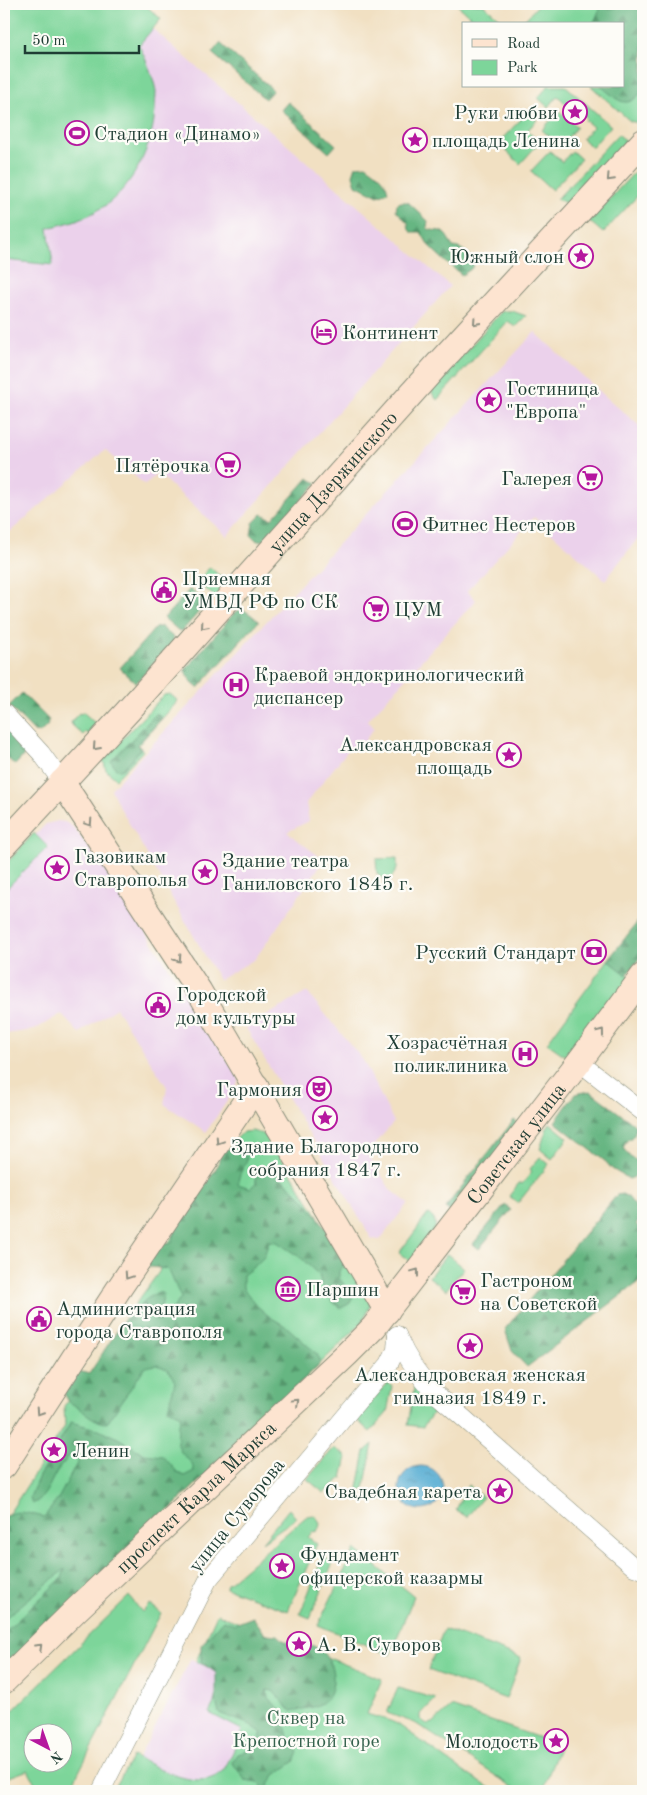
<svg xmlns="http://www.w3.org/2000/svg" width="647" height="1795" viewBox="0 0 647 1795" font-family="'Old Standard TT',serif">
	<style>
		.built { fill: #ebd1eb }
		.green { fill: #7dd59a; stroke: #4e8967; fill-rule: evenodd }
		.forest { fill: url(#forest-firs); stroke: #427a5b }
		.water { fill: url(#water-ripples); stroke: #3b7584 }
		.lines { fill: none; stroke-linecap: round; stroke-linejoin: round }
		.street-casing { stroke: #888e7b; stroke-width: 19 }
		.secondary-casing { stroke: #888e7b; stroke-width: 27 }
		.street { stroke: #fff; stroke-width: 18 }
		.secondary { stroke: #fde4d0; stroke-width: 25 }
		.oneway { stroke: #8e9082 }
		.labels { text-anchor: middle; stroke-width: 4.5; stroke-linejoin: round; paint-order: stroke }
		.poi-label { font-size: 20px; fill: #1f3d34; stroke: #fdfcf7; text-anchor: start }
		.street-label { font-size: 20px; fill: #1f3d34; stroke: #fdfcf7 }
		.park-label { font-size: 20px; fill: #36634e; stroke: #fdfcf7 }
	</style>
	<defs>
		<pattern id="forest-firs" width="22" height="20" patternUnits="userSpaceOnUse" patternTransform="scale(1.25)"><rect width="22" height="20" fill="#66b682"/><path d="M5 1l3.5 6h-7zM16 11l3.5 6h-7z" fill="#53956b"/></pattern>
		<pattern id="water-ripples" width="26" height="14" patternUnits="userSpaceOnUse" patternTransform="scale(1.25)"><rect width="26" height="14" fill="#57add3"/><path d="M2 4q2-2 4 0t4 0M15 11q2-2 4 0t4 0" fill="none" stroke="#478eac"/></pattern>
	</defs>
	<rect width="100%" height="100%" fill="#fdfcf7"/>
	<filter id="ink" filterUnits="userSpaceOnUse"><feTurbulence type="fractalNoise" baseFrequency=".02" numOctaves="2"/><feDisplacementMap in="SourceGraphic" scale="10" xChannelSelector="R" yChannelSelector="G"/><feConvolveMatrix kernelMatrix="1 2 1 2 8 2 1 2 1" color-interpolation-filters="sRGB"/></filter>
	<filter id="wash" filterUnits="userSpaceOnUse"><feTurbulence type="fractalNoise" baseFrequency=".0096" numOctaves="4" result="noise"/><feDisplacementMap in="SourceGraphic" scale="20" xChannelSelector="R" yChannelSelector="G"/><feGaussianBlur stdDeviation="1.12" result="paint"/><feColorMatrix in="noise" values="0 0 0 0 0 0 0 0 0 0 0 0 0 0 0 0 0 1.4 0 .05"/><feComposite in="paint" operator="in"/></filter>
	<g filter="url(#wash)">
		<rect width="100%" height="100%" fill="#f1e0c2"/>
		<g class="built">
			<path d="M4,4H144L161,19L153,29L450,286L227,536L157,473L145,485L105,450L4,537Z"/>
			<path d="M535,332L599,391L643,429V532L605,580L534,517L467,591L476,600L368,720L374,728L361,746L349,749L306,803L309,821L287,832L324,860L255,959L219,980L118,804L111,789Z"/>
			<path d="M58,821L65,822L73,827L107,871L239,1078L236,1088L206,1132L164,1104L167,1087L116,1008L79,1033L61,1014L34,1030L4,1034V868L46,824Z"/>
			<path d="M307,992L363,1060L394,1122L367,1153L390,1189L408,1203L380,1240L372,1239L246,1028Z"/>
			<path d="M191,1659L227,1677L243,1730L224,1770L214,1778L206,1782L198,1783L180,1779L138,1759Z"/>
		</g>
		<g class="green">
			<path d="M4,4H144L161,19L139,45C146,60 153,75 156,91C156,97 155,104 155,111C152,150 130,193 95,212C80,220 64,224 48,228L53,265L4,260Z"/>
			<path d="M456,4H483L506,24H479Z"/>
			<path d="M539,4H643V118C639,123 636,123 630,121L591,86H623V24H521Z"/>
			<path d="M548,86H566L611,126L592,147L582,139L593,127L585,120L587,118L569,101L566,104L558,96L548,107L538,98Z"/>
			<path d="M559,111L577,127L560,146L542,130Z"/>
			<path d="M528,112L537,120L527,131L540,142L520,164L498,143Z"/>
			<path d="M618,134L626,141L570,201L566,203L557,199Z"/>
			<path d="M550,151L562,162L572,151L581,159L552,190L531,171Z"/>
			<path d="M643,163V190L603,233L589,221Z"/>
			<path d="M505,311H512L526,316L515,327L508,321L437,400L432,393L433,388L501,312Z"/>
			<path d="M210,567L227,583L215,597L197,582Z"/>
			<path d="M170,694L178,701L138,745L143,751L116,779L106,770L103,759L164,695ZM162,719L137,744L140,749L131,761L122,770L111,761Z"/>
			<path d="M83,712L98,726L90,735L86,732L83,735L72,725L71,722L79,713L81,714Z"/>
			<path d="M34,833L48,847L4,891V866Z"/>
			<path d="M397,858V869L388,883L377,874L376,859Z"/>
			<path d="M608,960L635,980L574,1062L547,1043Z"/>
			<path d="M550,1123L568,1138L552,1159L540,1149L547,1128Z"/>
			<path d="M252,1131L263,1134L271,1141L369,1298L370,1306L361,1324L4,1671V1517L10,1512L65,1426L64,1406L89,1375L126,1317L159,1272L167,1245L237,1138L243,1132Z"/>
			<path d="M540,1157L549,1164L518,1203L509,1196L519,1183L522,1184L532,1172L530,1169Z"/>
			<path d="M428,1214C434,1218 436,1221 435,1228L411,1262L399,1253Z"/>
			<path d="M447,1254L464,1268L446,1290L429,1277Z"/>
			<path d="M415,1382L440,1402L423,1427L408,1425Z"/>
			<path d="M387,1383L392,1386L387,1413L370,1432L357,1420Z"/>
			<path d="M373,1444L364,1489L357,1493L365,1451Z"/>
			<path d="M334,1448L347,1457L342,1478L324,1493L307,1479Z"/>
			<path d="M468,1485L483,1497L467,1517L456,1510Z"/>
			<path d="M289,1509L296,1518L262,1542Z"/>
			<path d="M314,1515C320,1521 322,1524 317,1531L313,1532L308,1537L317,1544L288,1611L226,1588L227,1584L307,1516Z"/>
			<path d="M355,1549L414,1596L390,1655L318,1625Z"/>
			<path d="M323,1556L333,1563L310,1618L300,1614Z"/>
			<path d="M129,1596L142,1612L150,1604L161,1613L69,1791H39L28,1770L4,1779V1719ZM32,1732H62V1762H32Z"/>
			<path d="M217,1614L382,1679L367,1714C378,1718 389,1719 399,1725L464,1772L495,1791H113L133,1756C158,1768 203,1795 224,1769C232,1757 237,1742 242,1730L209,1713L227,1677L196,1661Z"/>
			<path d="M444,1629L521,1658L506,1699L428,1670Z"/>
			<path d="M398,1688L436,1699L420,1714V1719L427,1724L433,1723L451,1707L560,1745L542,1791H519L415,1723L387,1713Z"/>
		</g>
		<g class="forest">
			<path d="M602,4H639L643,9V90C626,112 618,100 601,86H623V24H591L595,20Z"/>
			<path d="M220,43L273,90L265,99L212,53Z"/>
			<path d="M288,102L336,145L329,153L281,110Z"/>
			<path d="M366,165C377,173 386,178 388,192L378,196L356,185L353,175L356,166Z"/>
			<path d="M401,202H408L428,221L427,228C432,231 434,230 440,231C447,233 449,241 453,247C463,248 471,254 474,264L471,269L462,275L448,264L429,246L421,232H411L409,230L408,223L396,210L397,204Z"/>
			<path d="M308,478L317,483L265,540L257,541L251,535L253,523L262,514L272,519Z"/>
			<path d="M190,589L205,602L204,603L205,605L182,631L181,630L179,631L164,618Z"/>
			<path d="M242,609L250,614L259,621L198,688L191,682L185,670L235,612Z"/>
			<path d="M157,626L159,628L160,626L174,638L173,640L174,641L136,683L120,668Z"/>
			<path d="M22,693L49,720L47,723L48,725L40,733L37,731L35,733L9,706Z"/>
			<path d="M157,713L162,719L137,744L140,749L131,761L121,770L116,769L111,761Z"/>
			<path d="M4,720L30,749L15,765L4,755Z"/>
			<path d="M643,915V953L627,975L608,960Z"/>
			<path d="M590,1091L635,1125C636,1133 634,1137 627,1140L623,1148L630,1157L639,1162C640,1170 638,1177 629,1179L612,1169L606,1162L555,1122L575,1094Z"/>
			<path d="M514,1120L520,1124L452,1213L445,1208Z"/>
			<path d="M235,1141C259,1163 239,1162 238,1184L250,1188L256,1183V1174L264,1167L271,1169L300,1195L339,1244L344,1265L339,1271V1278L353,1296L349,1304L341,1308L334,1303L322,1286L319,1275L301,1258L277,1242L269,1241L264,1257L256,1265L243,1275V1288L256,1305L270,1317L287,1327L317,1354L321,1362L4,1671V1633L62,1578L65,1569L4,1619V1517C16,1508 30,1514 44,1517L58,1499L83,1452H73C69,1457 64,1462 60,1467C50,1479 48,1498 32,1504L30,1497L39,1476L71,1422L96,1429L118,1438L144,1454L163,1456L178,1473L184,1476L194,1471C193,1460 182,1457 179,1448C175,1438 179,1425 181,1415L168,1409L175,1382L168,1369L156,1365L145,1367L108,1422L103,1423C87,1417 81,1408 67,1401L64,1392L78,1371L89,1374C109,1345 126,1309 158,1292L164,1294L161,1306L162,1310H172L181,1298L170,1273L167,1269L144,1266L161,1240L167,1244L172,1243L175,1233L172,1228L187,1200L193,1204L218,1165L220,1154L231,1142Z"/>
			<path d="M622,1194L628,1197L643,1216L636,1224L643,1231V1279L527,1367L512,1351L505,1329L617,1195Z"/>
			<path d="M505,1205L511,1210L479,1249L473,1244Z"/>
			<path d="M253,1617L265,1634L278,1635L295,1651L300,1653L312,1645C315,1647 319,1649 322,1651C337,1664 338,1698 318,1705C310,1709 299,1709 291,1711L273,1691L267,1690L268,1698L282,1711L288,1737L298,1752L294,1762L275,1775L266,1790L257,1782L245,1780L232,1762L238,1754L255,1749L262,1733L251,1725L219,1713L216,1702V1673L201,1662V1645L223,1620L235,1624Z"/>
		</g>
		<circle class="water" cx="421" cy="1488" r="22"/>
	</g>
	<g filter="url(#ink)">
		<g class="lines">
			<defs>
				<g id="street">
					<path d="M4,713L41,753L62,782"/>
					<path d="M579,1062L643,1112"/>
					<path d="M397,1335C406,1357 419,1377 436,1394L634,1567L643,1570"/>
					<path d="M101,1791L208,1580L389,1364L396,1350L397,1335"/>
				</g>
				<g id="secondary">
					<path d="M62,782L199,991L387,1311"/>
					<path id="s1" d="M4,845L128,711L437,365L643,142"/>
					<path d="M4,1466L118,1290L256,1086"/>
					<path id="s2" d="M4,1681L76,1610L347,1354L374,1327L579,1062L643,976"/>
				</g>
			</defs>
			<use href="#street" class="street-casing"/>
			<use href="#secondary" class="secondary-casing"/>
			<use href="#street" class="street"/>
			<use href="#secondary" class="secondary"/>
		</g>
		<defs><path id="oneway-chevron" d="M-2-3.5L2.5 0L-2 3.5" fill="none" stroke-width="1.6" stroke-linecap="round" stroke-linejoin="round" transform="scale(1.25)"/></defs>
		<g class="oneway">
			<use href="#oneway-chevron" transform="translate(610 178) rotate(133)"/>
			<use href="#oneway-chevron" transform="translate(476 322) rotate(132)"/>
			<use href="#oneway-chevron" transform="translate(204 626) rotate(131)"/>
			<use href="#oneway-chevron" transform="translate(96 747) rotate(132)"/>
			<use href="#oneway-chevron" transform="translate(89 823) rotate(57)"/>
			<use href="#oneway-chevron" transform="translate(178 959) rotate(57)"/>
			<use href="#oneway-chevron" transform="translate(601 1032) rotate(-53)"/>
			<use href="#oneway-chevron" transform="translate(219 1141) rotate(124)"/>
			<use href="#oneway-chevron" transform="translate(416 1272) rotate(-53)"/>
			<use href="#oneway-chevron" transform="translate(128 1276) rotate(124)"/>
			<use href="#oneway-chevron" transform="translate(296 1402) rotate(-43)"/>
			<use href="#oneway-chevron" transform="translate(39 1412) rotate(123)"/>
			<use href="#oneway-chevron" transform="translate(39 1647) rotate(-44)"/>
		</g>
	</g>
	<defs>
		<symbol id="sight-ring" viewBox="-11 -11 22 22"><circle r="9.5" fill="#fdfcf7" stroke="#b5179e" stroke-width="1.5"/><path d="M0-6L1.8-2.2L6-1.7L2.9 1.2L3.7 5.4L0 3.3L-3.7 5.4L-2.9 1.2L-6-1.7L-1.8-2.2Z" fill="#b5179e"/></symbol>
		<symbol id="stadium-ring" viewBox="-11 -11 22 22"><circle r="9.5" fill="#fdfcf7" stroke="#b5179e" stroke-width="1.5"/><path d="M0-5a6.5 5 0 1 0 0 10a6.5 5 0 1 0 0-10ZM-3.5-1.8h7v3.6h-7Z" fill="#b5179e"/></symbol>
		<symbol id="hotel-ring" viewBox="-11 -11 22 22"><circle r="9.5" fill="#fdfcf7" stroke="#b5179e" stroke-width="1.5"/><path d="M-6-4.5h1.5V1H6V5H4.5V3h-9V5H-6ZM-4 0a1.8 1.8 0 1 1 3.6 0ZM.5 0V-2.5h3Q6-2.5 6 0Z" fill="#b5179e"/></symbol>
		<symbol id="supermarket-ring" viewBox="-11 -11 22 22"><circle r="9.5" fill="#fdfcf7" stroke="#b5179e" stroke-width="1.5"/><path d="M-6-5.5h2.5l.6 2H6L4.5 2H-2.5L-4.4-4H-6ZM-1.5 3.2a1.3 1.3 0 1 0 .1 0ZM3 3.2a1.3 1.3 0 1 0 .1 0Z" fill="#b5179e"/></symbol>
		<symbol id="civic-ring" viewBox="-11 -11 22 22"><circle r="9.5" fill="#fdfcf7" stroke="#b5179e" stroke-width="1.5"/><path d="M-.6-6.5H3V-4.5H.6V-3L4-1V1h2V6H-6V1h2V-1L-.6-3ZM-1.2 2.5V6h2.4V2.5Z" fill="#b5179e"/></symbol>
		<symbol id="hospital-ring" viewBox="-11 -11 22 22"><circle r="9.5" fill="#fdfcf7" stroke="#b5179e" stroke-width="1.5"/><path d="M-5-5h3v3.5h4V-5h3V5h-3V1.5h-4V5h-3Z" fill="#b5179e"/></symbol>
		<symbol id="bank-ring" viewBox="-11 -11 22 22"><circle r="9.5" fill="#fdfcf7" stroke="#b5179e" stroke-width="1.5"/><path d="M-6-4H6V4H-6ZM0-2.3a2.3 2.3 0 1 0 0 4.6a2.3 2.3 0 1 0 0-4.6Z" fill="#b5179e"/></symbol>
		<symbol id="theatre-ring" viewBox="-11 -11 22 22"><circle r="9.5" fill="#fdfcf7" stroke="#b5179e" stroke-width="1.5"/><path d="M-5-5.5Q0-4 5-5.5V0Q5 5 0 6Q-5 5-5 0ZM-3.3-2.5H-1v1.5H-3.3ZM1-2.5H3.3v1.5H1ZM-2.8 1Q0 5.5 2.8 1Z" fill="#b5179e"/></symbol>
		<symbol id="museum-ring" viewBox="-11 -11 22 22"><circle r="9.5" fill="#fdfcf7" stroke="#b5179e" stroke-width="1.5"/><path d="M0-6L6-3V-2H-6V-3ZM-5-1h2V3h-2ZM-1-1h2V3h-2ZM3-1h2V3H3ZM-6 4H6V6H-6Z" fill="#b5179e"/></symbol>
	</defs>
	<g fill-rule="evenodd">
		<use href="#sight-ring" x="561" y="98" width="28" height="28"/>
		<use href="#stadium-ring" x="63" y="119" width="28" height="28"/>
		<use href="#sight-ring" x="401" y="126" width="28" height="28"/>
		<use href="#sight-ring" x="567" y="242" width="28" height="28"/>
		<use href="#hotel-ring" x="310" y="318" width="28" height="28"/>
		<use href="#sight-ring" x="475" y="386" width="28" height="28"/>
		<use href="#supermarket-ring" x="214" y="451" width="28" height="28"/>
		<use href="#supermarket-ring" x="576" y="464" width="28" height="28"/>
		<use href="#stadium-ring" x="391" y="510" width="28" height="28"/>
		<use href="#civic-ring" x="150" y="576" width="28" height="28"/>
		<use href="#supermarket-ring" x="362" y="595" width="28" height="28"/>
		<use href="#hospital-ring" x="222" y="671" width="28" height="28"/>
		<use href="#sight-ring" x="495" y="741" width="28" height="28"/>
		<use href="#sight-ring" x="43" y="854" width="28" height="28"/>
		<use href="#sight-ring" x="191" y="858" width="28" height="28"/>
		<use href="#bank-ring" x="580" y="938" width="28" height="28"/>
		<use href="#civic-ring" x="144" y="991" width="28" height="28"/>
		<use href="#hospital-ring" x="511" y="1040" width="28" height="28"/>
		<use href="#theatre-ring" x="305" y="1075" width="28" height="28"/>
		<use href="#sight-ring" x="311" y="1104" width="28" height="28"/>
		<use href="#museum-ring" x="274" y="1275" width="28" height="28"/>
		<use href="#supermarket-ring" x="449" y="1278" width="28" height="28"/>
		<use href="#civic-ring" x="25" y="1305" width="28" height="28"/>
		<use href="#sight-ring" x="456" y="1332" width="28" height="28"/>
		<use href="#sight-ring" x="40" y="1436" width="28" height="28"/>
		<use href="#sight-ring" x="486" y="1477" width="28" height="28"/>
		<use href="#sight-ring" x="268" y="1552" width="28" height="28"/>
		<use href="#sight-ring" x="285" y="1630" width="28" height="28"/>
		<use href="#sight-ring" x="542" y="1727" width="28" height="28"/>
	</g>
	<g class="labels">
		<g class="poi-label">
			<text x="558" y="119" text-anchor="end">Руки любви</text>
			<text x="94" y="140">Стадион «Динамо»</text>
			<text x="432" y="147">площадь Ленина</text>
			<text x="564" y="263" text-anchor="end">Южный слон</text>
			<text x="342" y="339">Континент</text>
			<text x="506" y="395">Гостиница<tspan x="506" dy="23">"Европа"</tspan></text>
			<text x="210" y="472" text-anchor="end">Пятёрочка</text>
			<text x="572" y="485" text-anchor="end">Галерея</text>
			<text x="422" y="531">Фитнес Нестеров</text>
			<text x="182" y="585">Приемная<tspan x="182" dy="23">УМВД РФ по СК</tspan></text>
			<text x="394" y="616">ЦУМ</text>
			<text x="254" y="681">Краевой эндокринологический<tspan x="254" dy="23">диспансер</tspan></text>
			<text x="492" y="751" text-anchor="end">Александровская<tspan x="492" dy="23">площадь</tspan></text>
			<text x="74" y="863">Газовикам<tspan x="74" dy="23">Ставрополья</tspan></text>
			<text x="222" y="867">Здание театра<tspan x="222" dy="23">Ганиловского 1845 г.</tspan></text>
			<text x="576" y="959" text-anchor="end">Русский Стандарт</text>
			<text x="176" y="1001">Городской<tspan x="176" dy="23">дом культуры</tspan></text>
			<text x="508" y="1049" text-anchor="end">Хозрасчётная<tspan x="508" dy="23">поликлиника</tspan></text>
			<text x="302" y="1096" text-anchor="end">Гармония</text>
			<text x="325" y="1153" text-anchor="middle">Здание Благородного<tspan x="325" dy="23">собрания 1847 г.</tspan></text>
			<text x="480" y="1287">Гастроном<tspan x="480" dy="23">на Советской</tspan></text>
			<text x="306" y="1296">Паршин</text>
			<text x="56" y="1315">Администрация<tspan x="56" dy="23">города Ставрополя</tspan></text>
			<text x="470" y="1381" text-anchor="middle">Александровская женская<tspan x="470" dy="23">гимназия 1849 г.</tspan></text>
			<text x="72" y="1457">Ленин</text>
			<text x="482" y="1498" text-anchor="end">Свадебная карета</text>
			<text x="300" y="1561">Фундамент<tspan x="300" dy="23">офицерской казармы</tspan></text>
			<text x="316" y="1651">А. В. Суворов</text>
			<text x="538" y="1748" text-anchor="end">Молодость</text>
		</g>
		<g class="street-label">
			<text dy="7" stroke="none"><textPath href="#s1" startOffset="490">улица Дзержинского</textPath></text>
			<text dy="7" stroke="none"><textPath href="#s2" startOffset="744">Советская улица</textPath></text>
			<text dy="7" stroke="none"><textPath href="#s2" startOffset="266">проспект Карла Маркса</textPath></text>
			<text transform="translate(236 1515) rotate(-51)" y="7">улица Суворова</text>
		</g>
		<g class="park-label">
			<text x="306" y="1724">Сквер на<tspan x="306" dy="23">Крепостной горе</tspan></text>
		</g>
	</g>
	<rect width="647" height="1795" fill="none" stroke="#fdfcf7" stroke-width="20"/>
	<rect x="462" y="22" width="162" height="65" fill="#fdfcf7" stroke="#a4b0a9"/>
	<rect x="472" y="39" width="25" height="8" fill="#fde4d0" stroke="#a4b0a9"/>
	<text x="507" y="48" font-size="15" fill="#1f3d34">Road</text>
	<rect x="472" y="60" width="25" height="15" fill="#7dd59a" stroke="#a4b0a9"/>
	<text x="507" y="72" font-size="15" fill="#1f3d34">Park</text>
	<g transform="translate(48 1748) rotate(139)"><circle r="24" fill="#fdfcf7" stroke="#a4b0a9"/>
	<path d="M0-4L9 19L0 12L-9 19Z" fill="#b5179e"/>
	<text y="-8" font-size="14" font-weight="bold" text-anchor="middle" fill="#1f3d34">N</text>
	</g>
	<path d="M25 45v8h114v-8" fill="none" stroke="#1f3d34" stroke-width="2.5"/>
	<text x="32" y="45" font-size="15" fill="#1f3d34" stroke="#fdfcf7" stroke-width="4" paint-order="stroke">50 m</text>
</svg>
